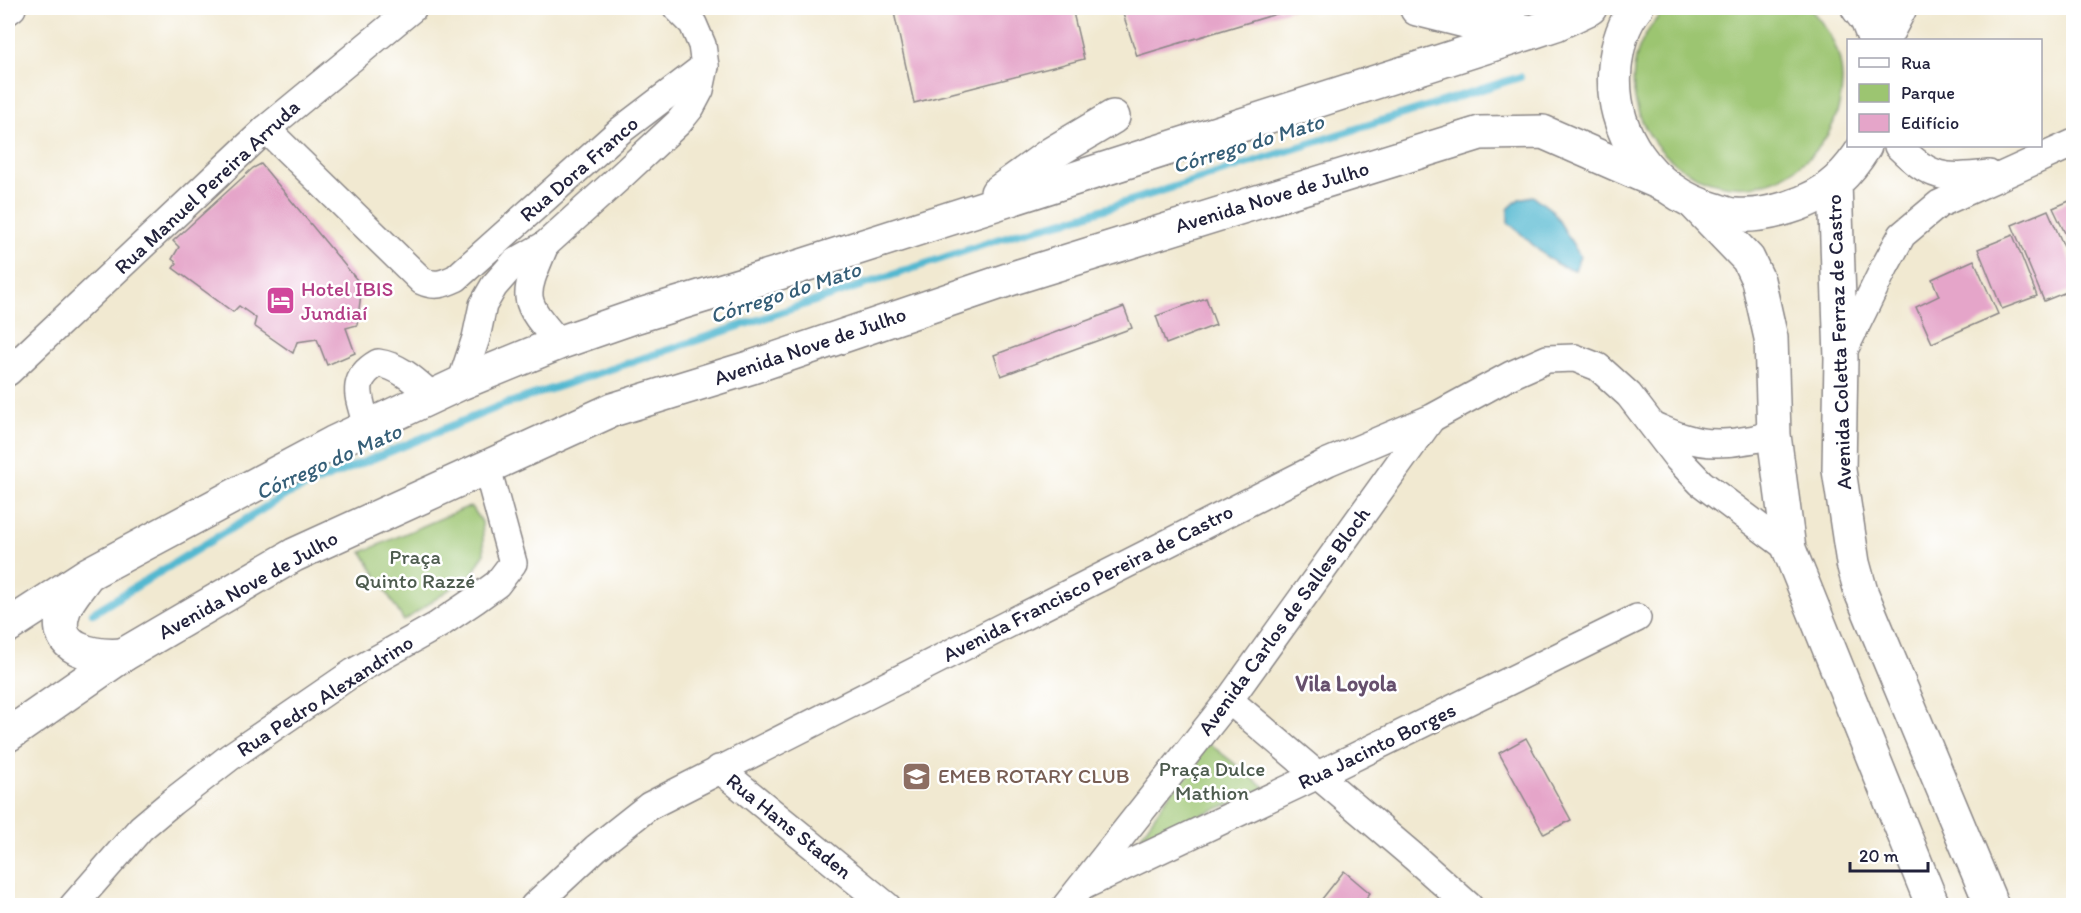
<svg xmlns="http://www.w3.org/2000/svg" width="2081" height="913" viewBox="0 0 2081 913" font-family="Itim,sans-serif">
	<style>
		.green { fill: #9cc571; stroke: #5f7456; stroke-width: 1.5 }
		.water { fill: #52b8d0; stroke: #3a6d86; stroke-width: 1.5 }
		.lines { fill: none; stroke-linecap: round; stroke-linejoin: round }
		.stream { stroke: #52b8d0; stroke-width: 8 }
		.building { fill: #e5a5c9 }
		.minor-casing { stroke: #8a8686; stroke-width: 30 }
		.major-casing { stroke: #8a8686; stroke-width: 36 }
		.minor { stroke: #fff; stroke-width: 27 }
		.major { stroke: #fff; stroke-width: 33 }
		.labels { text-anchor: middle; stroke-width: 5; stroke-linejoin: round; paint-order: stroke }
		.street-label { font-size: 21px; fill: #22223b; stroke: #fff }
		.hotel-label { font-size: 21px; fill: #b23c85; stroke: #fff; text-anchor: start }
		.park-label { font-size: 21px; fill: #4d5b4e; stroke: #fff }
		.education-label { font-size: 21px; fill: #785e54; stroke: #fff; text-anchor: start }
		.water-label { font-size: 22px; font-style: italic; fill: #355e77; stroke: #fff }
		.neighbourhood-label { font-size: 22px; font-weight: bold; fill: #66506d; stroke: #fff }
	</style>
	<rect width="100%" height="100%" fill="#fff"/>
	<filter id="ink" filterUnits="userSpaceOnUse"><feTurbulence type="fractalNoise" baseFrequency=".0167" numOctaves="2"/><feDisplacementMap in="SourceGraphic" scale="12" xChannelSelector="R" yChannelSelector="G"/><feConvolveMatrix kernelMatrix="1 2 1 2 8 2 1 2 1" color-interpolation-filters="sRGB"/></filter>
	<filter id="wash" filterUnits="userSpaceOnUse"><feTurbulence type="fractalNoise" baseFrequency=".008" numOctaves="4" result="noise"/><feDisplacementMap in="SourceGraphic" scale="24" xChannelSelector="R" yChannelSelector="G"/><feGaussianBlur stdDeviation="1.35" result="paint"/><feColorMatrix in="noise" values="0 0 0 0 0 0 0 0 0 0 0 0 0 0 0 0 0 1.4 0 .05"/><feComposite in="paint" operator="in"/></filter>
	<g filter="url(#wash)">
		<rect width="100%" height="100%" fill="#f1e9d1"/>
		<g class="green">
			<path d="M1666,8H1809C1836,35 1848,68 1839,106C1833,131 1820,150 1800,165C1725,225 1615,149 1636,58C1641,38 1653,22 1666,8Z"/>
			<path d="M472,507L482,522L484,554L473,573L404,621L362,552L465,508Z"/>
			<path d="M1206,741L1268,790L1140,837Z"/>
		</g>
		<path class="water" d="M1533,196L1553,211L1580,256L1575,270C1569,268 1562,267 1557,264C1538,253 1525,235 1508,223V209L1519,199Z"/>
		<g class="lines">
			<path class="stream" d="M93,613L287,494L500,406L1018,233L1073,219L1520,77"/>
		</g>
		<g id="blocks">
			<g class="building">
				<path d="M893,8H1072L1084,59L914,103Z"/>
				<path d="M1121,8H1296L1137,56Z"/>
				<path d="M261,164L362,286L357,325L346,328L355,353L327,365L317,339L297,342L293,353L254,326L256,318L239,306L233,312L173,268L177,263L172,259L179,247L173,241L253,168Z"/>
				<path d="M2074,199V252L2053,208Z"/>
				<path d="M2048,210L2074,270V289L2044,301L2012,225Z"/>
				<path d="M2013,235L2037,296L2002,309L1978,249Z"/>
				<path d="M1974,260L1998,314L1932,343L1916,307L1939,296L1932,279Z"/>
				<path d="M1206,298L1216,325L1166,344L1156,316Z"/>
				<path d="M1124,307L1132,328L1001,376L994,355Z"/>
				<path d="M1526,738L1571,820L1544,834L1499,753Z"/>
				<path d="M1344,871L1370,893L1360,906H1320L1318,904Z"/>
			</g>
		</g>
	</g>
	<g filter="url(#ink)">
		<use href="#blocks" fill-opacity="0" stroke="#8a8686" stroke-width="1.5"/>
		<g class="lines">
			<defs>
				<g id="minor">
					<path d="M8,11L12,8"/>
					<path d="M266,129L422,281C435,287 443,284 456,278L621,130L705,66"/>
					<path d="M1898,146C1932,179 1942,179 1989,174"/>
					<path d="M545,245C522,299 521,299 559,343"/>
					<path d="M1841,356L1885,266L1902,235L1939,204L2074,143"/>
					<path d="M8,372L266,129L413,8"/>
					<path d="M461,383L476,338L483,305L494,286L515,262L545,245L620,177L679,122L691,107L700,90L705,66L702,45L693,24L677,8"/>
					<path d="M367,426C360,399 348,380 378,363C400,366 416,382 432,396"/>
					<path d="M1654,426C1664,430 1674,435 1685,438C1714,448 1745,441 1774,435"/>
					<path d="M1229,700L1414,857L1469,906"/>
					<path d="M719,769L887,906"/>
					<path d="M1083,886L1318,775L1637,618"/>
					<path d="M73,906L141,828L172,802L230,757L354,672L438,625L475,600L497,584L513,563L487,468"/>
					<path d="M534,906L596,848L649,806L1328,462L1432,418L1511,375L1547,359L1575,358L1598,367L1629,395L1678,459L1701,483L1789,549"/>
					<path d="M1066,906L1229,700L1431,419"/>
				</g>
				<g id="major">
					<path d="M1636,8C1623,24 1617,47 1615,67C1609,132 1650,191 1713,209C1720,211 1727,215 1735,215C1767,217 1813,204 1837,181C1848,171 1857,159 1865,146"/>
					<path d="M1858,8L1867,20L1875,40"/>
					<path d="M1417,9L1469,22L1527,31"/>
					<path d="M1883,40L1900,8"/>
					<path d="M1835,183L1841,358L1839,470L1853,563L1861,592L1992,906"/>
					<path d="M997,193L1051,154L1113,117"/>
					<path d="M1695,204L1748,259L1758,280L1771,338L1774,435L1789,549L1933,906"/>
					<path d="M85,578C78,588 68,599 64,610C50,651 95,657 123,655"/>
					<path d="M8,626L88,574L333,443L461,383L559,343L634,317L792,269L1532,32L1556,24L1590,8"/>
					<path d="M8,735L123,655L294,555L612,410L752,367L1016,277L1480,133L1543,132L1662,184"/>
				</g>
			</defs>
			<use href="#minor" class="minor-casing"/>
			<use href="#major" class="major-casing"/>
			<use href="#minor" class="minor"/>
			<use href="#major" class="major"/>
		</g>
	</g>
	<defs>
		<symbol id="hotel-square" viewBox="-11 -11 22 22"><rect x="-9" y="-9" width="18" height="18" rx="4" fill="#d1479c" stroke="#fff"/><path d="M-6-4.5h1.5V1H6V5H4.5V3h-9V5H-6ZM-4 0a1.8 1.8 0 1 1 3.6 0ZM.5 0V-2.5h3Q6-2.5 6 0Z" fill="#fff"/></symbol>
		<symbol id="school-square" viewBox="-11 -11 22 22"><rect x="-9" y="-9" width="18" height="18" rx="4" fill="#8d6e63" stroke="#fff"/><path d="M0-5L7-2L0 1L-7-2ZM-4 1L0 2.5L4 1V4Q0 6-4 4Z" fill="#fff"/></symbol>
	</defs>
	<g fill-rule="evenodd">
		<use href="#hotel-square" x="264" y="284" width="33" height="33"/>
		<use href="#school-square" x="900" y="760" width="33" height="33"/>
	</g>
	<g class="labels">
		<g class="street-label">
			<text transform="translate(579 169) rotate(-41)" y="7">Rua Dora Franco</text>
			<text transform="translate(207 187) rotate(-43)" y="7">Rua Manuel Pereira Arruda</text>
			<text transform="translate(1272 197) rotate(-17)" y="7">Avenida Nove de Julho</text>
			<text transform="translate(1839 342) rotate(-92)" y="7">Avenida Coletta Ferraz de Castro</text>
			<text transform="translate(810 346) rotate(-19)" y="7">Avenida Nove de Julho</text>
			<text transform="translate(1088 583) rotate(-27)" y="7">Avenida Francisco Pereira de Castro</text>
			<text transform="translate(248 585) rotate(-29)" y="7">Avenida Nove de Julho</text>
			<text transform="translate(1284 621) rotate(-54)" y="7">Avenida Carlos de Salles Bloch</text>
			<text transform="translate(325 696) rotate(-33)" y="7">Rua Pedro Alexandrino</text>
			<text transform="translate(1377 746) rotate(-26)" y="7">Rua Jacinto Borges</text>
			<text transform="translate(789 826) rotate(39)" y="7">Rua Hans Staden</text>
		</g>
		<g class="hotel-label">
			<text x="301" y="296">Hotel IBIS<tspan x="301" dy="24">Jundiaí</tspan></text>
		</g>
		<g class="park-label">
			<text x="415" y="564">Praça<tspan x="415" dy="24">Quinto Razzé</tspan></text>
			<text x="1212" y="776">Praça Dulce<tspan x="1212" dy="24">Mathion</tspan></text>
		</g>
		<g class="education-label">
			<text x="938" y="783">EMEB ROTARY CLUB</text>
		</g>
		<g class="water-label">
			<text transform="translate(1248 143) rotate(-17)" y="8">Córrego do Mato</text>
			<text transform="translate(785 292) rotate(-18)" y="8">Córrego do Mato</text>
			<text transform="translate(328 461) rotate(-24)" y="8">Córrego do Mato</text>
		</g>
		<g class="neighbourhood-label">
			<text x="1346" y="691">Vila Loyola</text>
		</g>
	</g>
	<rect width="2081" height="913" fill="none" stroke="#fff" stroke-width="30"/>
	<rect x="1847" y="39" width="195" height="108" fill="#ffffff" stroke="#a7a7b1" stroke-width="1.5"/>
	<rect x="1859" y="58" width="30" height="9" fill="#ffffff" stroke="#a7a7b1" stroke-width="1.5"/>
	<text x="1901" y="69" font-size="18" fill="#22223b">Rua</text>
	<rect x="1859" y="84" width="30" height="18" fill="#9cc571" stroke="#a7a7b1" stroke-width="1.5"/>
	<text x="1901" y="99" font-size="18" fill="#22223b">Parque</text>
	<rect x="1859" y="114" width="30" height="18" fill="#e5a5c9" stroke="#a7a7b1" stroke-width="1.5"/>
	<text x="1901" y="129" font-size="18" fill="#22223b">Edifício</text>
	<path d="M1850 862v9h78v-9" fill="none" stroke="#22223b" stroke-width="3"/>
	<text x="1859" y="862" font-size="18" fill="#22223b" stroke="#ffffff" stroke-width="4.5" paint-order="stroke">20 m</text>
</svg>
